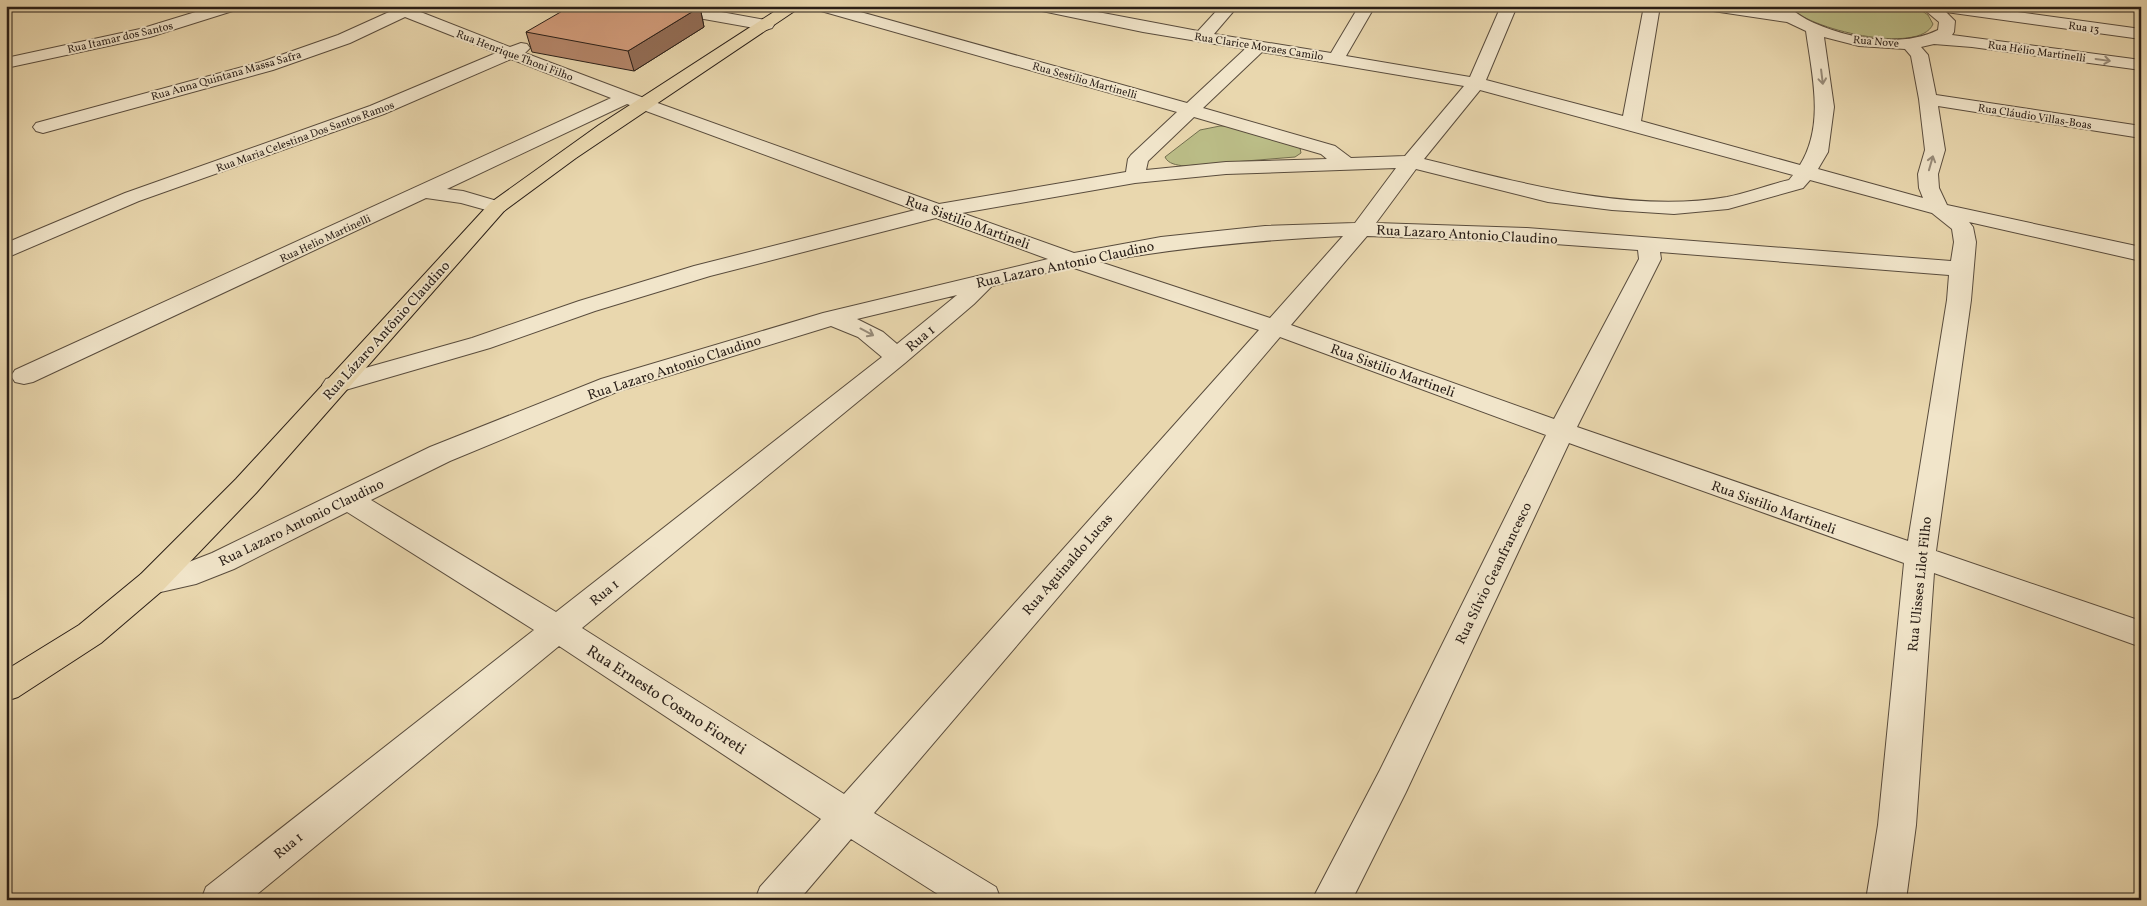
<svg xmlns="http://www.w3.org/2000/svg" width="2147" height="906" viewBox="0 0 2147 906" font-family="Vollkorn,serif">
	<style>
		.green { fill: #bbbd87; stroke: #726e4f }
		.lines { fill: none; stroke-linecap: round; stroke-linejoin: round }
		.minor-casing { stroke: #594c3d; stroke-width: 2 }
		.major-casing { stroke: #291e17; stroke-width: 2 }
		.minor { fill: #f1e5ca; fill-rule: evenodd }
		.major { fill: #e9d7ae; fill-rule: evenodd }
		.wall { fill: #b5866a; stroke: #291e17 }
		.shaded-wall { fill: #936d56; stroke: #291e17 }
		.building { fill: #d29c7b; stroke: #291e17 }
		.oneway { stroke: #978b79 }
		.labels { text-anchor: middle; stroke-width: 4; stroke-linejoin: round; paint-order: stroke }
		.far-street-label { font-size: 11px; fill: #291e17; stroke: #f1e5ca }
		.street-label { font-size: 14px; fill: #291e17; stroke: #f1e5ca }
		.near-street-label { font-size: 16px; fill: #291e17; stroke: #f1e5ca }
	</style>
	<rect width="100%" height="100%" fill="#e9d7ae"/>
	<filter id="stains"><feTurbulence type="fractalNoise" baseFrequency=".004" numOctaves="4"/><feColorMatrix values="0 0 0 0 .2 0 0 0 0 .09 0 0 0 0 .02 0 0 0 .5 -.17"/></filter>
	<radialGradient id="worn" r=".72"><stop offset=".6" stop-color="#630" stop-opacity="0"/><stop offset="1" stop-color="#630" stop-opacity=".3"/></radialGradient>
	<g class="green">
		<path d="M1789,6H1915L1928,15L1933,24C1920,56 1806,29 1789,6Z"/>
		<path d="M1220,126H1228L1300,148L1301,153L1295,157L1184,166C1177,165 1168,164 1165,157L1200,130Z"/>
	</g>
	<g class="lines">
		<defs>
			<g id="minor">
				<path d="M6,6H17L15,9L6,12Z"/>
				<path d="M215,6H241L239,9L150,37L6,68V58L140,29Z"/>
				<path d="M377,6H419L420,8L418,11L510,47L521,43L527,44L530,48L525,53L652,101L939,204L1126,172L1128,159L1131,155L1177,112L814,9L812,6H839L1187,103L1245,49L1143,32L1042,11L1036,9L1034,6H1066L1198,31L1221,6H1238L1214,34L1331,53L1359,6H1375L1346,56L1470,77L1501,6H1517L1486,80L1623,116L1644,6H1660L1641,121L1800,165C1825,125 1812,75 1806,31L1787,22L1713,11L1707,9L1705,6H1746L1771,10L1768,6C1774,6 1783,5 1787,7C1796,12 1804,19 1814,23C1850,39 1902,48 1938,30L1939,22L1920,6H1974L2141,29V39L1946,12L1955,21L1954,32L1952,35L2141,60V70L1972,47L1934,44L1921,47L1928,55L1936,95L2141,126V138L1938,106L1945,150L1938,174L1939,188L1947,205L2141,247V261L1969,222L1973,227L1976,242L1971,300L1936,551L2141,621V647L1934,573L1916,825L1906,900H1866L1878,825L1904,563L1569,443L1406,792L1352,900H1312L1380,770L1546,435L1280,337L874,813L996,887L1001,900H947L851,839L799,900H755L760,887L821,819L559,646L250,900H201L206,887L534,630L347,512L234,569L196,584L152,594L141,590L137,582L141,574L181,565L212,553L430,447L601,379L823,313L1048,259L936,218L710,276L595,311L490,348L335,393L326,391L322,385L326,379L472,338L579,301L694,266L915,210L627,104L447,189L463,191L504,203L508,207L504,211L497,213L461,203L426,198L33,382L24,384L15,382L11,376L15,370L611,98L511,59L384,114L139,201L6,258V243L125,193L370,106L496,53L405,17L350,43L273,70L43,133L36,131L33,127L36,123L261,62L338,35L389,12L379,9ZM1824,37L1859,46L1905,49L1911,56L1919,99L1925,150L1918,174L1919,188L1923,198L1818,169L1828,152L1834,107ZM1262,52L1464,86L1405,156L1351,158L1335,146L1203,108ZM1480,90L1793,175L1789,180C1768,185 1747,193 1727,197C1629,214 1518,182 1424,159ZM1194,117L1321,154L1327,159L1226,162L1146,170L1148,161ZM1396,168L1355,223L1265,226L1161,237L1074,253L962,213L1135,183L1226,174ZM1416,169L1548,202L1612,210L1674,214L1728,209L1803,188L1810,180L1932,213L1952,229L1954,242L1951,261L1527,228L1376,223ZM1343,236L1270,318L1100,262C1180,247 1261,240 1343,236ZM1367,236L1527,242L1638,250L1639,259L1554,419L1291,325ZM1660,252L1949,275L1947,300L1908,541L1577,427L1661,259ZM1071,267L1259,330L844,794L582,628L905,363L974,304L992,286ZM957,295L897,344L883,332L857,319ZM831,326L858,337L882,357L556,612L371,500L450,461L619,391Z"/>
				<path d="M651,6H688L766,20L772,22L774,25L772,28L766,30L659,11L653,9Z"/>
			</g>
			<path id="major" d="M783,6H802L576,158L504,211L256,493L163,590L101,643L18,697L6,701V670L79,625L141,574L236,479L490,203L599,125Z"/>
		</defs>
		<use href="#minor" class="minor-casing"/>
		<use href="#major" class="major-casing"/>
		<use href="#minor" class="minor"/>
		<use href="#major" class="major"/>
	</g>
	<path class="wall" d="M700,7L704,27L634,71L532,52L526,32Z"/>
	<path class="shaded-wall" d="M700,7L704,27L634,71L628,51Z"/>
	<path class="building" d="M571,6H693L700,7L628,51L526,32Z"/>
	<defs><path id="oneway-shaft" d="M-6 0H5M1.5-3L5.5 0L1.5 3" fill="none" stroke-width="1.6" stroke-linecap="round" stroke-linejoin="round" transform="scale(1.25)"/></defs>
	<g class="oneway">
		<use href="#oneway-shaft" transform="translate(2103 60) rotate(8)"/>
		<use href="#oneway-shaft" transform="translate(1822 77) rotate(83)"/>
		<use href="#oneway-shaft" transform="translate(1931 163) rotate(-74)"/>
		<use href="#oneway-shaft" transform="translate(867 332) rotate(28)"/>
	</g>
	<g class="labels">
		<g class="far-street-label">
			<text transform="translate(2084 27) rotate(8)" y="4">Rua 13</text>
			<text transform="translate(120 37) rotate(-13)" y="4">Rua Itamar dos Santos</text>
			<text transform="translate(1876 41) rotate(5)" y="4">Rua Nove</text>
			<text transform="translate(1259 46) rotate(9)" y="4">Rua Clarice Moraes Camilo</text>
			<text transform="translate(2037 51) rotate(8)" y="4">Rua Hélio Martinelli</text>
			<text transform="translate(515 55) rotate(21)" y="4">Rua Henrique Thoni Filho</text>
			<text transform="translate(226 75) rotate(-16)" y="4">Rua Anna Quintana Massa Safra</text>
			<text transform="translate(1085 80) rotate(16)" y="4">Rua Sestílio Martinelli</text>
			<text transform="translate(2035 116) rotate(9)" y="4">Rua Cláudio Villas-Boas</text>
			<text transform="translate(305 136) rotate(-20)" y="4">Rua Maria Celestina Dos Santos Ramos</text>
			<text transform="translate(325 238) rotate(-25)" y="4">Rua Helio Martinelli</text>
		</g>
		<g class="street-label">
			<text transform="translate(968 222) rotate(20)" y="5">Rua Sistilio Martineli</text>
			<text transform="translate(1467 234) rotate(3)" y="5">Rua Lazaro Antonio Claudino</text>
			<text transform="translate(1065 264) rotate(-12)" y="5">Rua Lazaro Antonio Claudino</text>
			<text transform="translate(386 330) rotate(-48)" y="5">Rua Lázaro Antônio Claudino</text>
			<text transform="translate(920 338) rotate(-40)" y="5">Rua 1</text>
			<text transform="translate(674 367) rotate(-18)" y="5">Rua Lazaro Antonio Claudino</text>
			<text transform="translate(1393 370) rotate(20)" y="5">Rua Sistilio Martineli</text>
			<text transform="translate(1774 507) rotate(20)" y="5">Rua Sistilio Martineli</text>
			<text transform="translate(301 522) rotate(-26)" y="5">Rua Lazaro Antonio Claudino</text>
			<text transform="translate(1067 564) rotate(-49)" y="5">Rua Aguinaldo Lucas</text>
			<text transform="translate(1493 573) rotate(-64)" y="5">Rua Sílvio Geanfrancesco</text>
			<text transform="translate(1919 584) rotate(-84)" y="5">Rua Ulisses Lilot Filho</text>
			<text transform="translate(604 592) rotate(-39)" y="5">Rua 1</text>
			<text transform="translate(288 845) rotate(-39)" y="5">Rua 1</text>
		</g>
		<g class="near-street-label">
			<text transform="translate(667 699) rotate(33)" y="6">Rua Ernesto Cosmo Fioreti</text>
		</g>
	</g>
	<rect width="2147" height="906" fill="none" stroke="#e9d7ae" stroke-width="25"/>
	<rect x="8" y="8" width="2132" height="891" fill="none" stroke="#291e17" stroke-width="2.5"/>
	<rect x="12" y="12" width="2122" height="881" fill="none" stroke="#291e17"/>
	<rect width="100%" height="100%" filter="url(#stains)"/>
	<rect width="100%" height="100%" fill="url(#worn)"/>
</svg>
